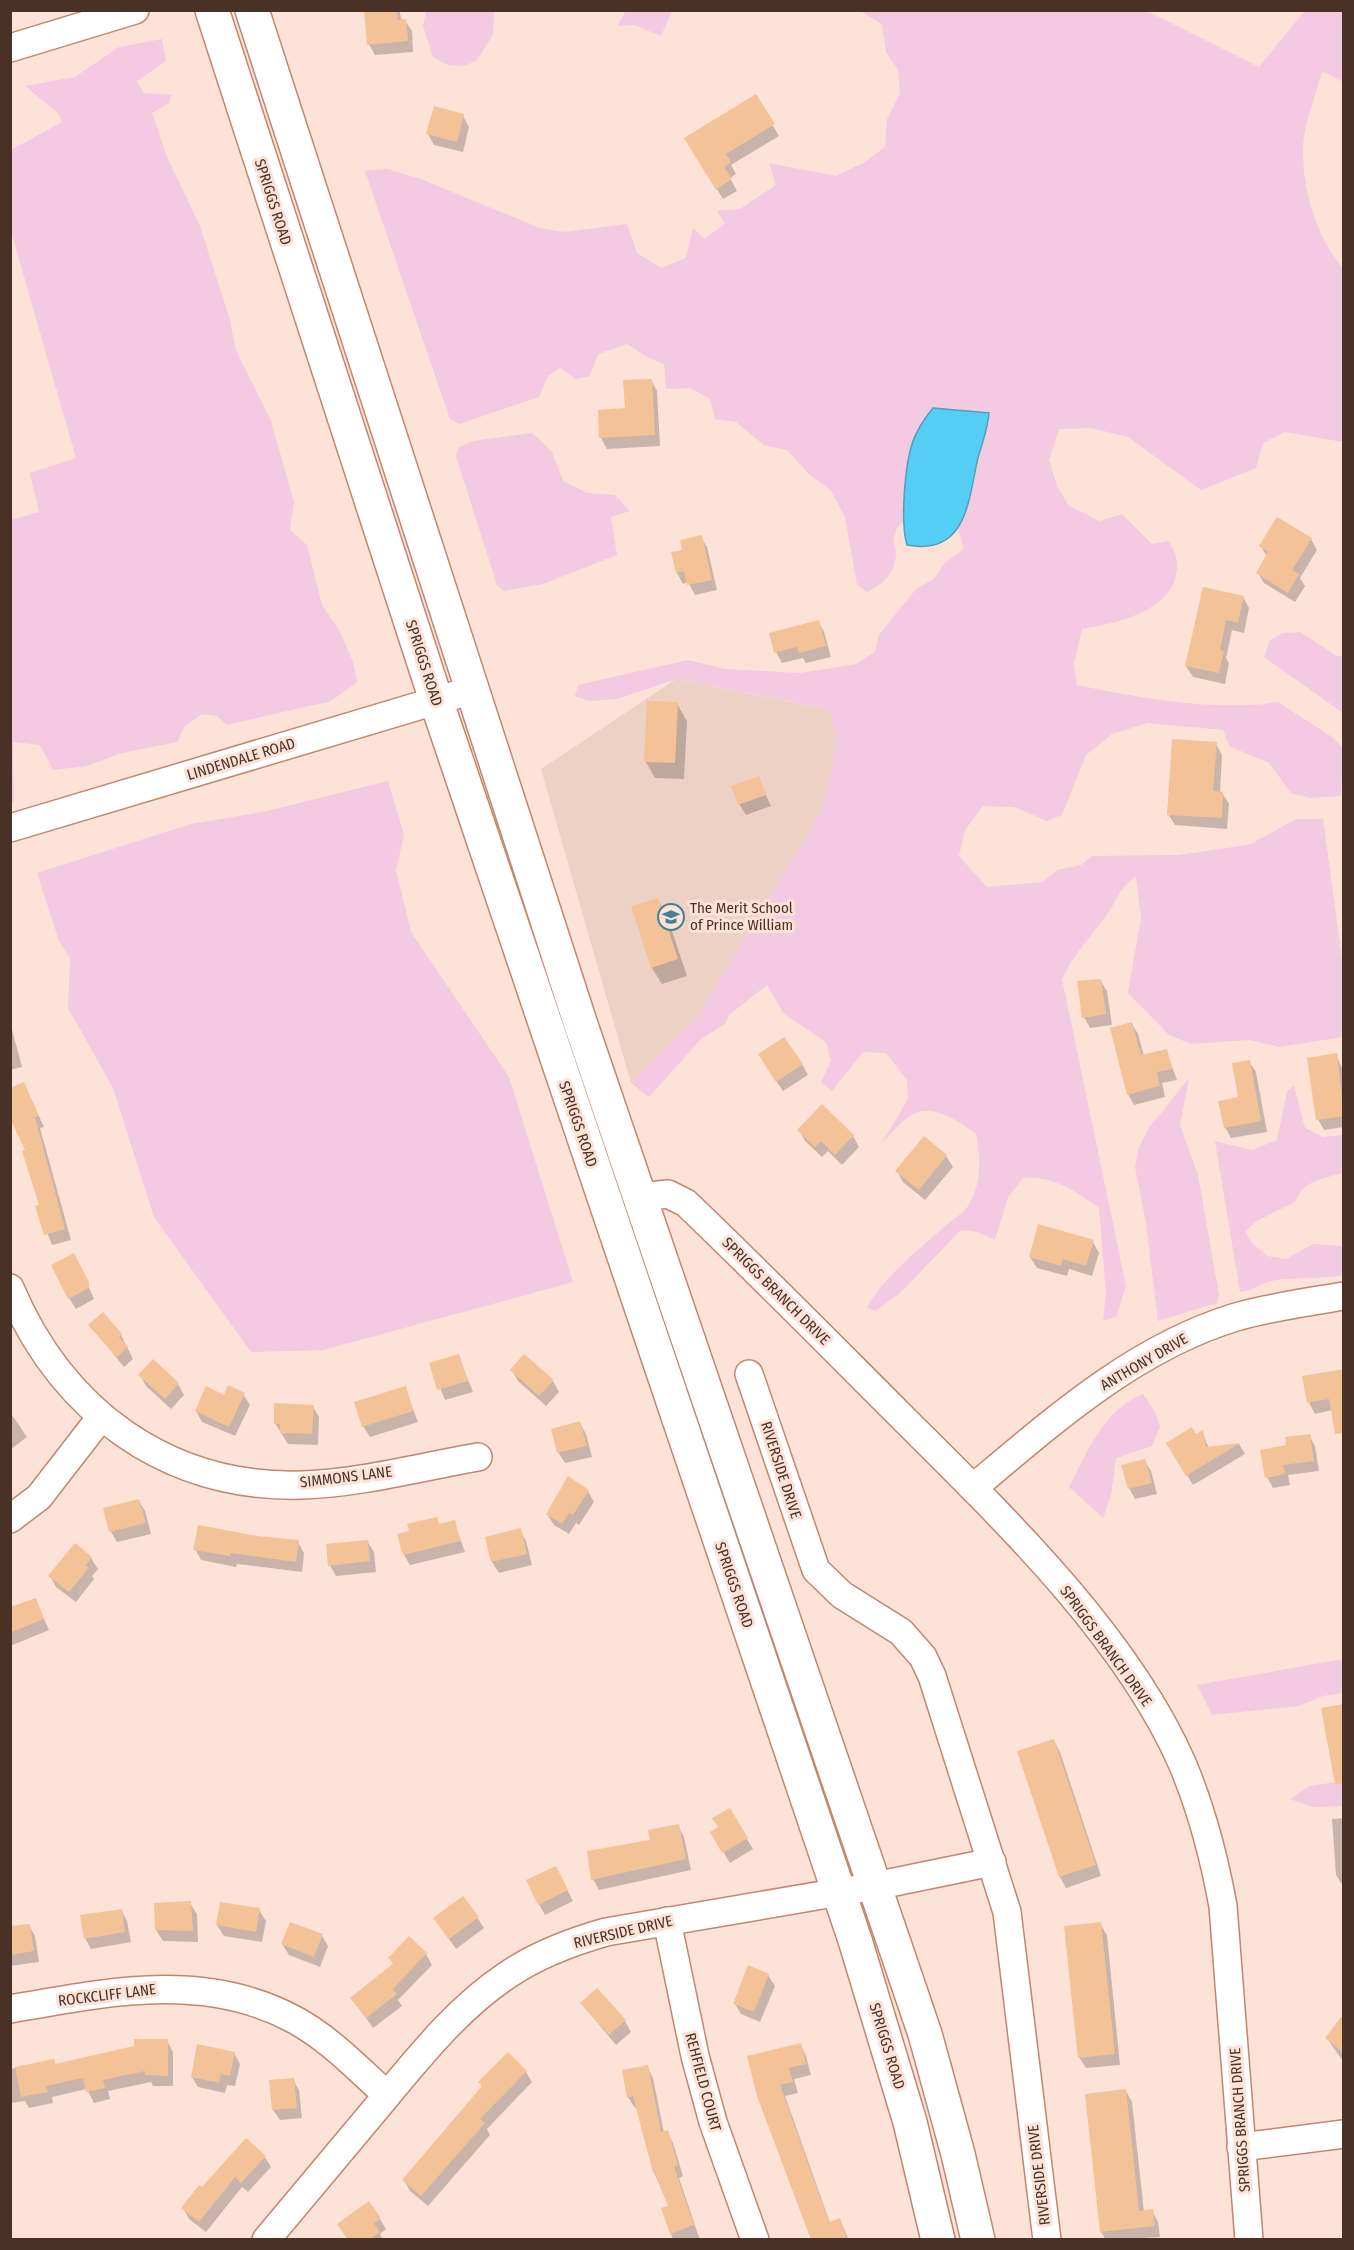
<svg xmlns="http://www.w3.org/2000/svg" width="1354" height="2250" viewBox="0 0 1354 2250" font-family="'Fira Sans Condensed',sans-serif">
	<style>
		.built { fill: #eed1c5 }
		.green { fill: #f3cae1 }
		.water { fill: #55cef6; stroke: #519fb8; stroke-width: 1.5 }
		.shadow { fill: #0003 }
		.building { fill: #f3c296 }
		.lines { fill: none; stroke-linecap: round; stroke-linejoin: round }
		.minor-casing { stroke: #c2866e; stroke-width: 30 }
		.major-casing { stroke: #c2866e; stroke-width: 36 }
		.minor { stroke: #fff; stroke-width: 27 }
		.major { stroke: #fff; stroke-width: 33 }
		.labels { text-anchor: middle; stroke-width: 6; stroke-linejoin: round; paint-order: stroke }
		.street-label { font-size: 15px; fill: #493126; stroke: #fce2d7 }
		.poi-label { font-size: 15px; fill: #493126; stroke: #fce2d7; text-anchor: start }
	</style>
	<rect width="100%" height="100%" fill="#fce2d7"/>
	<path class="built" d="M676,679L848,713L820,814L696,1019L631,1083L541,769Z"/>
	<g class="green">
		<path d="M426,11H494L493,35L476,61L464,66L448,65L433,57L423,26Z"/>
		<path d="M626,11V10L672,11L661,36L634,25L617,26Z"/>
		<path d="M860,11H1147L1259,67L1305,11H1343V82L1322,71C1316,95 1304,123 1303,147C1302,188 1316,237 1343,268V442L1285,432L1263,443L1256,468L1201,490L1128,437L1091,428L1059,429L1049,460L1057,486L1068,505L1099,521L1122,514L1152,544L1169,541C1172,547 1177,556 1177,563C1179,610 1118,623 1082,629L1074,664L1077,685C1139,698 1216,712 1278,702L1332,737L1343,748L1341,796L1309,798L1291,793L1269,763L1229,746L1223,730L1148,723L1112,734L1086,755L1062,815L1047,821L1014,807L983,806L965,830L959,856L987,887L1043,882L1057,870L1081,865L1092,856L1178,855L1221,849L1251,844L1296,819H1323L1343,966V1037L1279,1047L1250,1040L1191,1044L1169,1035L1128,993L1141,918L1136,876C1115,892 1119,899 1105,917C1088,940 1075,953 1062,979L1126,1286L1116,1317L1103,1321L1106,1293L1099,1208C1075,1191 1054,1176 1023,1178L1008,1197L995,1240L978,1232L961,1230L900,1293L875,1311L867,1307C884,1277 918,1250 944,1227C951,1220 963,1214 968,1206C982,1184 981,1157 976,1134C960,1122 930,1101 910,1116C899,1123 891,1134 882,1143L908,1099L907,1080L886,1053L863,1052L832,1091L821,1082L831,1061L826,1042L784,1014L767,985L729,1015L725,1024L701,1039L649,1097L631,1083L696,1019L820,814L833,766L836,735L831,713L824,708L677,679L617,699L589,701L575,696L578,685L688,660L726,669L800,673L856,664L875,652L879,635L916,589L934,579L944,564L964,549L958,528L970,500L989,413L933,408C907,440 907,480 905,520L897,528L893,539C902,563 889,582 867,592L857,585L845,517L830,489L811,476L787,450L764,445L736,422L715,419L710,399L690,388L666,389L664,364L649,358L627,344L598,354L590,376L576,379L560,368L548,376L539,397L459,424L450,419L365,171L387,169L421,179L540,228L564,232L627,224L637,253L661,268L686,258L693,228L704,239L725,224L717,211L740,209L776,185L769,163L836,176L865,162L885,147L887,119L900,93L898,70L886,52L882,24Z"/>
		<path d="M162,39L166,61L137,81L144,93L171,95L169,103L152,113L167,157L200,226L230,320L235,348L271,421L294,502L290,530L307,545L322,605L339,630L353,662L357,682L331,701L227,725L217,716L202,714L185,726L177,742L122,753L87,766L53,770L40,745L13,742L14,801L11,802V520L39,512L30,473L76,458L11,231V150L62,122L58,113L25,86L75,77L119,47Z"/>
		<path d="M532,433L552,452L563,481L587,493L615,495L630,511L611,517L617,555L543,584L503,591L497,585L456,456L459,447L473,441Z"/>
		<path d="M1300,632L1337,656H1343V713L1264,657L1270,640L1283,633Z"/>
		<path d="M388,781L404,835L396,870L411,932L509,1077L573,1282L323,1350L251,1352L154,1217L113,1088L68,1008L70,958L59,941L37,873L191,824L267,811Z"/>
		<path d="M1189,1078L1180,1125L1198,1175L1219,1295L1217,1303L1158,1321L1146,1223L1135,1167L1139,1147L1149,1128Z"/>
		<path d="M1294,1086L1305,1128L1323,1137L1343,1135V1173C1323,1179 1303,1180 1295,1202L1257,1221L1245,1231L1251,1242L1267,1256L1286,1259L1313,1244L1343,1246V1275C1319,1280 1295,1276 1271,1281C1260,1284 1251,1291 1240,1292L1215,1141L1252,1150L1277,1140L1287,1091Z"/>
		<path d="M1143,1394L1155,1412L1160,1427L1152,1446L1116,1458L1111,1495L1103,1518L1069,1487C1087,1453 1104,1409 1143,1394Z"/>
		<path d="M1343,1659V1693L1323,1696L1299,1706L1212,1715L1197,1685Z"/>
		<path d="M1343,1781V1806L1313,1807L1290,1799L1310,1786Z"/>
	</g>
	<path class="water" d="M933,408L989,413C988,429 982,443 978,458C968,501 967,556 907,545C900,522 905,464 913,441C918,428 924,419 933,408Z"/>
	<g class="shadow">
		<path d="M366,10H399L402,21H405L412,31L413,52L375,55L369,44Z"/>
		<path d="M755,96L779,136L731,165L736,174L730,178L737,191L723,199L686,139Z"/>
		<path d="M463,116L469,127L463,152L434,145L428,134Z"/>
		<path d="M651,380L657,391L660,446L607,449L601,438Z"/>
		<path d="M701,537L707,547L717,590L695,595L688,582L683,584L677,573L673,554L684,551Z"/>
		<path d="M1311,539L1317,550L1300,578L1305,586L1295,602L1264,583L1258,573L1267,557L1261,546Z"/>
		<path d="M1243,597L1249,608L1244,633L1232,630L1226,658L1229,663L1225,684L1193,677L1186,666Z"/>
		<path d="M818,621L824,632L831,657L806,663L803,658L782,663L776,652Z"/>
		<path d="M677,704L687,721L684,779L655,778L646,762Z"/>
		<path d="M1216,744L1222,755L1220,793H1222L1229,804L1227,829L1175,825L1168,814Z"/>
		<path d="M758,778L771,806L746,815L739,804Z"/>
		<path d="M658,900L667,916L687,976L662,984L652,968L633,907Z"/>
		<path d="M1100,980L1107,991L1112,1025L1090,1028L1084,1017Z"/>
		<path d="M10,1022L22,1067L10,1070Z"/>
		<path d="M1132,1024L1138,1034L1144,1056L1166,1050L1177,1080L1162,1083L1165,1097L1134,1105L1128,1094Z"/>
		<path d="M1336,1055L1344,1072V1127L1324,1130L1318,1119Z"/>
		<path d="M1249,1061L1256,1072L1267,1132L1231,1138L1225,1127L1240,1099Z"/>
		<path d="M802,1064L808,1075L783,1091L766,1066Z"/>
		<path d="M24,1084L44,1127L40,1128L71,1240L52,1245L37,1207L41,1206L27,1151Z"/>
		<path d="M822,1106L853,1136L859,1147L842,1165L828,1151L822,1157L805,1141L799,1130Z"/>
		<path d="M924,1138L946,1156L953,1167L925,1200L903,1182L897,1171Z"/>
		<path d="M1093,1242L1099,1253L1092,1276L1069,1269L1067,1276L1037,1268L1030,1257Z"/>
		<path d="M79,1265L94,1299L76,1309L69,1298Z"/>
		<path d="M90,1325L121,1335L133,1359L124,1367Z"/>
		<path d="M458,1355L473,1392L445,1400L431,1364Z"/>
		<path d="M153,1361L178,1384L184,1395L171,1409L146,1386L140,1375Z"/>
		<path d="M512,1370L553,1381L559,1392L546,1406L518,1381Z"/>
		<path d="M1344,1370L1332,1410L1315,1414L1309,1403Z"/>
		<path d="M405,1388L418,1422L370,1437L363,1426Z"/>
		<path d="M243,1394L250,1405L235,1436L202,1422L196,1411L224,1397Z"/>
		<path d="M313,1407L319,1417L318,1445L288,1444L275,1423Z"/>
		<path d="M10,1412L27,1437L11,1449H10Z"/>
		<path d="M580,1423L586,1434L592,1457L565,1463L558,1452Z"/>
		<path d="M1202,1432L1209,1448L1239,1444L1245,1454L1193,1485L1168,1443Z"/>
		<path d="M1309,1435L1315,1446L1319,1471L1288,1475L1290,1485L1273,1488L1267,1477L1288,1446Z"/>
		<path d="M1144,1460L1151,1471L1157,1494L1135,1499L1129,1488Z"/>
		<path d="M588,1491L594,1502L579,1525L576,1523L569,1534L554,1525L547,1514Z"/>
		<path d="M139,1501L145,1511L151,1534L117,1542L111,1532L105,1509Z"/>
		<path d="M436,1518L440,1526L454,1522L465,1552L410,1565L404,1555L411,1532Z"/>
		<path d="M520,1530L526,1541L532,1565L499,1573L492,1562L487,1538Z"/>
		<path d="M257,1537L298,1542L304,1553L302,1572L237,1564L236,1567L201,1560L195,1549Z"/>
		<path d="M367,1541L374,1552L376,1572L336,1576L330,1565Z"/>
		<path d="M91,1558L98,1569L92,1576L94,1579L76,1602L56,1587L50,1576Z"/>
		<path d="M35,1599L49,1630L10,1646V1609Z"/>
		<path d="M1054,1741L1060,1752L1101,1876L1066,1888L1060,1877L1018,1752Z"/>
		<path d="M729,1810L753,1849L730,1863L712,1833L720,1828Z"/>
		<path d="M1344,1818V1886H1343L1336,1875L1332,1819Z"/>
		<path d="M678,1826L684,1837L691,1870L599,1890L593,1879Z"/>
		<path d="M561,1878L573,1901L545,1915L539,1904Z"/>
		<path d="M190,1903L197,1914L198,1942L163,1941L156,1930Z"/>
		<path d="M121,1910L127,1921L131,1942L91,1949L85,1938Z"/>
		<path d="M259,1910L266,1921L262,1942L224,1936L217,1925Z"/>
		<path d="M477,1917L484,1928L456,1949L435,1919Z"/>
		<path d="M1100,1924L1107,1935L1120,2065L1086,2068L1079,2057Z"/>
		<path d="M29,1925L35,1936L39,1962L10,1966V1928Z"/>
		<path d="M322,1936L328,1946L320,1967L289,1955L282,1944Z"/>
		<path d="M410,1938L426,1954L432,1965L398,2000L402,2006L373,2028L352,1998L394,1965L390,1958Z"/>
		<path d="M768,1975L775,1986L760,2022L741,2014L735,2004Z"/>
		<path d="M582,2004L625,2021L631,2032L616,2045Z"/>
		<path d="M1344,2018V2063L1327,2038Z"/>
		<path d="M167,2041L173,2052V2086H153L151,2082L108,2091L110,2099L94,2103L87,2089L52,2097L53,2103L29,2108L25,2101L10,2103V2069L53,2061L56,2065Z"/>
		<path d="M800,2045L806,2056L811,2075L794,2079L798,2093L785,2096L830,2223L840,2220L849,2240H812L758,2096Z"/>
		<path d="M234,2053L240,2064L235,2086L227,2085L225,2093L198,2087L192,2077Z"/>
		<path d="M647,2067L653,2078L664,2133L667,2132L673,2143L683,2176L679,2178L700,2240H673L663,2209L669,2207L654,2172L637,2107L635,2108L628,2097Z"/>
		<path d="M526,2072L532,2082L487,2129L490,2135L428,2206L410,2191L404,2180L482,2087L480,2083Z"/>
		<path d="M293,2080L299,2090L302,2118L280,2120L273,2110Z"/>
		<path d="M1126,2091L1132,2102L1144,2212L1152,2211L1158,2222L1160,2237L1106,2240L1101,2232Z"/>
		<path d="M265,2157L271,2167L248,2192L242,2187L206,2232L189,2219L183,2208L202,2189Z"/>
		<path d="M380,2219L386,2229L380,2234L383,2240H348Z"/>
	</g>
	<g class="building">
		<path d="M364,10H397L398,20L406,19L408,41L367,45Z"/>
		<path d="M756,94L775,124L726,154L731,162L724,167L732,179L716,190L684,138Z"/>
		<path d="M434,106L464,114L457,142L426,134Z"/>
		<path d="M652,379L655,435L599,438L598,410L625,408L623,380Z"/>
		<path d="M1277,517L1312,538L1292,570L1299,574L1288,593L1256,573L1268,552L1259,546Z"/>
		<path d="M702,535L712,580L687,585L684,571L676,573L671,552L682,550L680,540Z"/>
		<path d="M1203,587L1244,596L1238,623L1226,620L1220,650L1224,651L1219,673L1185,666Z"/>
		<path d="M819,620L826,646L799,653L797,647L774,653L769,633Z"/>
		<path d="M647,701L678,702L675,763L644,762Z"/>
		<path d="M1172,739L1217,742L1213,791L1223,792L1222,818L1167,815Z"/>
		<path d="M759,776L766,795L738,805L731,786Z"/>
		<path d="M658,898L678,959L651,968L631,906Z"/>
		<path d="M1101,979L1106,1014L1082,1018L1077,981Z"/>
		<path d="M1132,1022L1141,1055L1167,1049L1172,1069L1157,1072L1160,1086L1127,1095L1110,1028Z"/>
		<path d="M784,1037L803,1064L776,1082L758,1054Z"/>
		<path d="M1337,1053L1344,1116L1316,1120L1307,1058Z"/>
		<path d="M1250,1060L1261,1121L1224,1128L1218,1101L1238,1097L1232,1063Z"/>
		<path d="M24,1082L39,1116L35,1117L65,1229L44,1235L35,1206L39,1205L22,1151L25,1150L10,1118V1088Z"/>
		<path d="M822,1104L854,1135L835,1155L821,1141L815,1147L797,1130Z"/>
		<path d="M924,1136L947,1155L919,1190L895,1171Z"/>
		<path d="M1038,1224L1094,1240L1086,1266L1063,1259L1061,1266L1029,1257Z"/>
		<path d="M74,1253L89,1282V1288L68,1299L51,1265Z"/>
		<path d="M103,1312L122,1334L119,1337L128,1347L117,1357L88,1325Z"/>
		<path d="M459,1354L468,1381L437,1390L429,1363Z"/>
		<path d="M524,1354L554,1380L539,1396L510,1370Z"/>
		<path d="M153,1359L179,1383L165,1399L138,1375Z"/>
		<path d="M1344,1369V1433L1335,1434L1329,1399L1307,1403L1302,1376Z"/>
		<path d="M228,1385L245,1393L229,1427L195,1411L206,1386L224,1395Z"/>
		<path d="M406,1386L413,1411L362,1427L354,1402Z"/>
		<path d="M274,1403L314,1405L312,1434L280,1433V1424H274Z"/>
		<path d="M580,1421L587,1446L557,1453L551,1429Z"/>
		<path d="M1192,1427L1196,1434L1203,1430L1206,1447L1240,1443L1186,1476L1166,1443Z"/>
		<path d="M1310,1434L1314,1461L1283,1465L1285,1474L1265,1478L1260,1450L1286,1445L1285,1437Z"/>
		<path d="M1145,1459L1152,1483L1128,1489L1121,1465Z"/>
		<path d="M568,1476L589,1490L573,1515L569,1513L562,1524L546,1514Z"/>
		<path d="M139,1499L146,1523L109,1532L103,1508Z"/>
		<path d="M437,1517L439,1524L455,1520L460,1541L403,1555L397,1534L409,1531L407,1524Z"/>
		<path d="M198,1525L257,1536L299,1540L296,1562L231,1553L230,1556L193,1550Z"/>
		<path d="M521,1528L527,1554L491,1562L485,1537Z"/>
		<path d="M368,1540L370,1561L328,1566L326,1544Z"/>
		<path d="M75,1543L92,1557L86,1565L89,1568L69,1592L48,1576Z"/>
		<path d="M36,1598L44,1619L10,1633V1607Z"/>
		<path d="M1344,1704V1783L1335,1784L1321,1708Z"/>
		<path d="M1054,1739L1096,1865L1059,1877L1017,1751Z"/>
		<path d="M730,1808L748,1838L722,1853L710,1832L718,1827L712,1818Z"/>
		<path d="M679,1824L686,1859L591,1880L587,1851L650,1840L648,1830Z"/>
		<path d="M556,1866L568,1890L538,1905L526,1880Z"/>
		<path d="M463,1896L479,1917L449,1939L433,1918Z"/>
		<path d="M191,1901L193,1931L155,1930L154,1903Z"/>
		<path d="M220,1902L260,1908L256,1932L216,1925Z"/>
		<path d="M122,1909L125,1932L84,1939L80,1915Z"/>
		<path d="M290,1922L323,1934L314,1957L281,1944Z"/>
		<path d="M1101,1922L1115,2054L1078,2058L1064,1926Z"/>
		<path d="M30,1924L34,1951L10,1955V1926Z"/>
		<path d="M409,1936L427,1953L393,1989L397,1994L366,2018L350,1998L394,1963L388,1958Z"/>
		<path d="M748,1965L769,1974L754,2012L733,2004Z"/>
		<path d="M597,1988L626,2020L609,2035L580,2003Z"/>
		<path d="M1344,2013V2053L1325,2038Z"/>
		<path d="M134,2039H168V2076L145,2075V2071L103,2080L105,2088L86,2092L83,2078L46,2086L48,2092L21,2097L15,2067L54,2059L55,2064L134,2046Z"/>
		<path d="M801,2043L806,2064L789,2068L793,2082L780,2085L829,2222L840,2218L847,2240H811L757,2096L747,2056Z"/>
		<path d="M197,2044L235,2052L230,2076L221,2074L219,2083L191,2077Z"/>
		<path d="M508,2052L527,2071L480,2119L485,2123L421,2196L402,2180L482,2086L478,2082Z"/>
		<path d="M648,2065L661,2132L668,2130L678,2165L674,2167L694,2225L670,2234L661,2208L668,2206L655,2172L653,2173L633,2096L627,2098L622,2070Z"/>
		<path d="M294,2078L297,2108L272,2110L269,2080Z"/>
		<path d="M1126,2089L1139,2211L1153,2209L1155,2226L1100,2232L1085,2094Z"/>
		<path d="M246,2138L266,2156L241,2183L235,2177L199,2222L181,2208L199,2185L202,2187Z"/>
		<path d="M369,2201L381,2218L374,2223L380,2232L369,2240H348L337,2224Z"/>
	</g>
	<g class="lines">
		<defs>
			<g id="minor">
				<path d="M10,48L135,10"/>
				<path d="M10,828L472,690"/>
				<path d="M640,1197L668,1194L686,1203C758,1272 828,1343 898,1413C998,1513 1125,1633 1182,1763C1202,1810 1214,1857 1223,1906L1249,2240"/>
				<path d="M10,1288C62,1411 167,1489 303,1485C361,1483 420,1467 478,1457"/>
				<path d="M749,1374L816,1570L842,1595L901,1632L923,1657L932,1676L1007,1912L1047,2240"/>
				<path d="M973,1488C1053,1421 1134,1348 1236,1317C1271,1307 1308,1302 1344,1296"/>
				<path d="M10,1519L39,1497L101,1417"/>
				<path d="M667,1921L695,2056L713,2122L755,2240"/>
				<path d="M10,2009C107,1992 205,1971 295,2020C330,2039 358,2069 387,2095"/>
				<path d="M1241,2147L1344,2134"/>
				<path d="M266,2240C305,2193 345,2146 384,2099C420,2056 458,2008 506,1976C536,1955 571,1942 606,1932L875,1886L992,1862"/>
			</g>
			<g id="major">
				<path d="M212,10L436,700L855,1940L910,2122L938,2240"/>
				<path d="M252,10L580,1022L925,2034L958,2154L978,2240"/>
			</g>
		</defs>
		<use href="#minor" class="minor-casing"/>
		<use href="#major" class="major-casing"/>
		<use href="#minor" class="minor"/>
		<use href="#major" class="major"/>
	</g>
	<defs>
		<symbol id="school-ring" viewBox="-11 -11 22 22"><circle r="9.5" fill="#fce2d7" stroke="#428096" stroke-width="1.5"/><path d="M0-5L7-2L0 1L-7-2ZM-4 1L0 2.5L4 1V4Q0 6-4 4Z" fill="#428096"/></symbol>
	</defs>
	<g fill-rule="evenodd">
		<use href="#school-ring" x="656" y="902" width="30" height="30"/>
	</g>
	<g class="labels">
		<g class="street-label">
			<text transform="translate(273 202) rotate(72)" y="5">SPRIGGS ROAD</text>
			<text transform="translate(424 663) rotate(72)" y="5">SPRIGGS ROAD</text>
			<text transform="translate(241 759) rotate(-17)" y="5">LINDENDALE ROAD</text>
			<text transform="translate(578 1124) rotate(71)" y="5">SPRIGGS ROAD</text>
			<text transform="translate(776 1291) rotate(45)" y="5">SPRIGGS BRANCH DRIVE</text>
			<text transform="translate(1144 1362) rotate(-30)" y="5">ANTHONY DRIVE</text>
			<text transform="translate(781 1470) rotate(72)" y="5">RIVERSIDE DRIVE</text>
			<text transform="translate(346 1477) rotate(-7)" y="5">SIMMONS LANE</text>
			<text transform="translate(734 1585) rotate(71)" y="5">SPRIGGS ROAD</text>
			<text transform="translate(1106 1646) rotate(54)" y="5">SPRIGGS BRANCH DRIVE</text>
			<text transform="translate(623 1932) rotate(-13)" y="5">RIVERSIDE DRIVE</text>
			<text transform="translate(107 1995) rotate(-7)" y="5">ROCKCLIFF LANE</text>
			<text transform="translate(887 2046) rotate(73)" y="5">SPRIGGS ROAD</text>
			<text transform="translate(703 2082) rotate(75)" y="5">REHFIELD COURT</text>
			<text transform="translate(1240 2120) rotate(-94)" y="5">SPRIGGS BRANCH DRIVE</text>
			<text transform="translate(1039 2175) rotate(-97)" y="5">RIVERSIDE DRIVE</text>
		</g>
		<g class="poi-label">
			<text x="690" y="913">The Merit School<tspan x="690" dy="17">of Prince William</tspan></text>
		</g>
	</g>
	<rect width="1354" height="2250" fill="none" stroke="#493126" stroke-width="24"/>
</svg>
